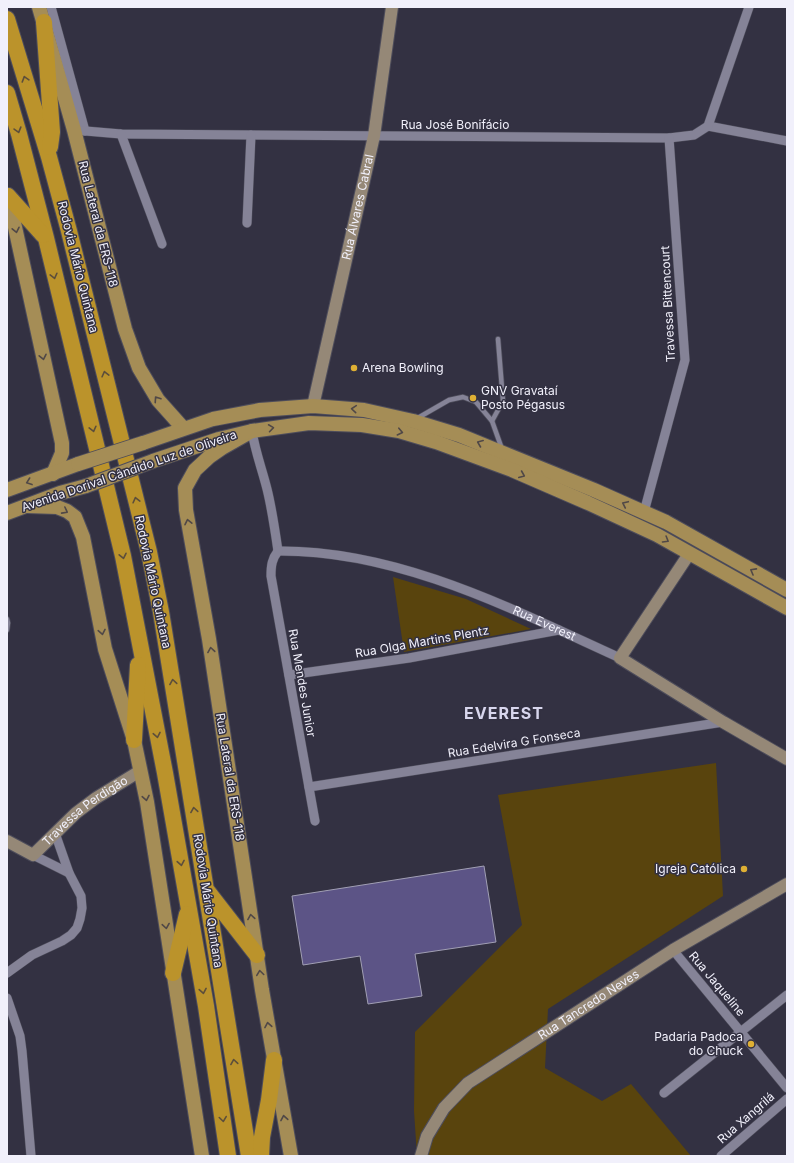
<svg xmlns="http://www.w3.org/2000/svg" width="794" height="1163" viewBox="0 0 794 1163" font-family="Inter,sans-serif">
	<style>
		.green { fill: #59440d }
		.building { fill: #5c5486; stroke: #a19fb4 }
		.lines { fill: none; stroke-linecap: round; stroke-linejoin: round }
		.lane-casing { stroke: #4e4d5b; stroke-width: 6 }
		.street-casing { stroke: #4e4d5b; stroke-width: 10 }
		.secondary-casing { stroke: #4e4d5b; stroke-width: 14 }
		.primary-casing { stroke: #4e4d5b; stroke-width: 16 }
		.highway-casing { stroke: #4e4d5b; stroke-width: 18 }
		.lane { stroke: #858397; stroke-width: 4.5 }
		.street { stroke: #858397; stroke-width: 9 }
		.secondary { stroke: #958877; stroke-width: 12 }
		.primary { stroke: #a58d56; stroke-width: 14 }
		.highway { stroke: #bb932b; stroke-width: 16 }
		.primary-bridge-casing { stroke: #4e4d5b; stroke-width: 16; stroke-linecap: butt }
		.primary-bridge { stroke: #a58d56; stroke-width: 14 }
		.oneway { stroke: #5c4e3b }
		.oneway2 { stroke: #504847 }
		.poi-dot { fill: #dfb034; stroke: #333142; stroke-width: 1.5 }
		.labels { text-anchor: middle; stroke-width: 3; stroke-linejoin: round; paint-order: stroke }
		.street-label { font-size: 12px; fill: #f1f0fb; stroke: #333142 }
		.poi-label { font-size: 12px; fill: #f1f0fb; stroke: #333142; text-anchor: start }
		.district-label { font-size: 16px; font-weight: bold; letter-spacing: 1px; fill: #d8d6ed; stroke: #333142 }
	</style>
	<rect width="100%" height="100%" fill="#333142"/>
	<g class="green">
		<path d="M393,577L466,599L531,629L404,652Z"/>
		<path d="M716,763L723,896L548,1009L545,1068L602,1101L631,1084L691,1156H417L414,1111L415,1032L522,925L498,795Z"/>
	</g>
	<path class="building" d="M484,866L496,942L415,954L422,996L368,1004L360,956L303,965L292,896Z"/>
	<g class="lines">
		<defs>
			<g id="lane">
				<path d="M416,419L449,400L463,397L476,402L492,421L502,449"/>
				<path d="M492,421L503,401L498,339"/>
				<path d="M7,619L8,623L7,630"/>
			</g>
			<g id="street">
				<path d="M51,7L85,131"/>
				<path d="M708,126L787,141"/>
				<path d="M74,130L121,134L669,138L694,135L708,126L749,7"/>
				<path d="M121,134L162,244"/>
				<path d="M247,223L251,135"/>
				<path d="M252,431C255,451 262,469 267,489C272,509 275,530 278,551"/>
				<path d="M644,512L685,360L669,138"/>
				<path id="s1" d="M278,551C399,550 512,609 620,658"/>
				<path d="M278,551C272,559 271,565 271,576L315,821"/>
				<path d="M289,675L409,658L559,630"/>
				<path d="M309,787L723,722"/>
				<path d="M33,855L69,873"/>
				<path d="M673,950L787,1088"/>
				<path d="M7,973L32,955L62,941L71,935L77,928L80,919L82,908L81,896L69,873L55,833"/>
				<path d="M7,998L20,1036L22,1051L31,1156"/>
				<path d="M664,1093L787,995"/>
				<path d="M721,1156L787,1099"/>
			</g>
			<g id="secondary">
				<path id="s2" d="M313,406L374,136L392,7"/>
				<path d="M689,554L620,658L723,722L787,759"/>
				<path id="s3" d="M7,841L33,855L76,813L96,798L140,771"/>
				<path id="s4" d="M421,1156L427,1136L444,1108L468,1083L673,950L787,884"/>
			</g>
			<g id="primary">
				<path d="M39,7L74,130L125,329L139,368L158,400L183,428"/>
				<path d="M8,195L62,443V453L53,474"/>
				<path d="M252,431L222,448L209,457L195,470L185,488L186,510L209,639L262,990L291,1156"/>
				<path d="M143,443L213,419L260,410L313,406L364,410L413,421L459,435L594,490L666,522L787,590"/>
				<path d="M153,461L219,439L252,431L309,423L362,425L399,431L436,442L512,470L588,503L657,535L787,608"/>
				<path d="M7,490L78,464"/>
				<path d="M27,506L57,507L67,511L75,517L83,537L105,649L134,740L147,802L202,1156"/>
				<path d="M7,513L60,493L86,486"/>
			</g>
			<g id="highway">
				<path d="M7,19L49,157L69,231L149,552L161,612L249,1156"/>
				<path d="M44,22L52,132L50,147"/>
				<path d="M7,93L19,134L46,238L123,556L165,773L206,1006L228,1156"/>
				<path d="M8,196L43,235"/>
				<path d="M134,740L138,665"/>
				<path d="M208,892L257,955"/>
				<path d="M173,973L187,914"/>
				<path d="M261,1156L262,1137L269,1100L274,1060"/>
			</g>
		</defs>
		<use href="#lane" class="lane-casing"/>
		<use href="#street" class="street-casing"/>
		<use href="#secondary" class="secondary-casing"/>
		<use href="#primary" class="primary-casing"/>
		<use href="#highway" class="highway-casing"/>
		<use href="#lane" class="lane"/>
		<use href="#street" class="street"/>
		<use href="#secondary" class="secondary"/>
		<use href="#primary" class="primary"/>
		<use href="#highway" class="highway"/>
		<defs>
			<g id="primary-bridge">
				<path d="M78,464L143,443"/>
				<path d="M86,486L153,461"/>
			</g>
		</defs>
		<use href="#primary-bridge" class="primary-bridge-casing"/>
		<use href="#primary-bridge" class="primary-bridge"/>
	</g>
	<defs><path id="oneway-chevron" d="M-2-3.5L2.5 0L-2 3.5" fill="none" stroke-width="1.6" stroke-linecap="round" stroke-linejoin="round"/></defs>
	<g class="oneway">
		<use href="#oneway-chevron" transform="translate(25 79) rotate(-107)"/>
		<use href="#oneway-chevron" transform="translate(18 130) rotate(74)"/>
		<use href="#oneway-chevron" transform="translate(54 276) rotate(76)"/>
		<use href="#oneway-chevron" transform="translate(105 374) rotate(-104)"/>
		<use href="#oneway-chevron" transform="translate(93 429) rotate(76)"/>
		<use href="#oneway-chevron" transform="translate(136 500) rotate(-104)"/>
		<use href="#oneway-chevron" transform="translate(123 556) rotate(78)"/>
		<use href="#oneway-chevron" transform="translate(173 682) rotate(-99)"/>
		<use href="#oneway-chevron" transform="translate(157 735) rotate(79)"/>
		<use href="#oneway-chevron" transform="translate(194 810) rotate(-99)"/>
		<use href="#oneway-chevron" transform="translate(181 863) rotate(80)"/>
		<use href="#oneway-chevron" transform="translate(203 991) rotate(80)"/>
		<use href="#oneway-chevron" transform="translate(234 1062) rotate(-99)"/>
		<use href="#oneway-chevron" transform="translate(223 1119) rotate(82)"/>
	</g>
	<g class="oneway2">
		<use href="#oneway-chevron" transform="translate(16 230) rotate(78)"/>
		<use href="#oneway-chevron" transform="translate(43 357) rotate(78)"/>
		<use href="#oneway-chevron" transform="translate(157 399) rotate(-124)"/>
		<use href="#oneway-chevron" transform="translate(354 409) rotate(-175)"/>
		<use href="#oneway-chevron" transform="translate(271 428) rotate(-8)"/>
		<use href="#oneway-chevron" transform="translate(400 432) rotate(13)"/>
		<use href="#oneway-chevron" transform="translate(480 443) rotate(-158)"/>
		<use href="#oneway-chevron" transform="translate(522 475) rotate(23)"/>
		<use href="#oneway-chevron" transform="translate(29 482) rotate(160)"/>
		<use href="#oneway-chevron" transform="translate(625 504) rotate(-155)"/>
		<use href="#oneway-chevron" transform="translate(65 511) rotate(28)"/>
		<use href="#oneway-chevron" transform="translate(188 522) rotate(-102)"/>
		<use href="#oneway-chevron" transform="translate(666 540) rotate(31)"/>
		<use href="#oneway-chevron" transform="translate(753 571) rotate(-151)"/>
		<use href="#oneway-chevron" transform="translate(102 632) rotate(79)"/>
		<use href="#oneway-chevron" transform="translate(211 650) rotate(-99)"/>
		<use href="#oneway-chevron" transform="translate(146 798) rotate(79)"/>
		<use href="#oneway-chevron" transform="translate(251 917) rotate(-99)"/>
		<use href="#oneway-chevron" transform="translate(166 926) rotate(81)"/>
		<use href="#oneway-chevron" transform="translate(260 973) rotate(-98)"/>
		<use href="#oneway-chevron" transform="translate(268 1025) rotate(-100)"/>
		<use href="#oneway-chevron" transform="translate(284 1118) rotate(-100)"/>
	</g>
	<g class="poi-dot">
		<circle cx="354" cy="368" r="4"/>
		<circle cx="473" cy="398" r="4"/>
		<circle cx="744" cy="869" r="4"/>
		<circle cx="751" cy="1044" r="4"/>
	</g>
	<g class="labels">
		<g class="street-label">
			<text x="455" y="129">Rua José Bonifácio</text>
			<text dy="4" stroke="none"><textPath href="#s2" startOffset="204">Rua Álvares Cabral</textPath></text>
			<text transform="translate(98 224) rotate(76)" y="4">Rua Lateral da ERS-118</text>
			<text transform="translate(78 267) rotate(76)" y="4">Rodovia Mário Quintana</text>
			<text transform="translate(668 304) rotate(-93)" y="4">Travessa Bittencourt</text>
			<text transform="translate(129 471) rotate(-19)" y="4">Avenida Dorival Cândido Luz de Oliveira</text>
			<text transform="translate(153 582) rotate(78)" y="4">Rodovia Mário Quintana</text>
			<text dy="4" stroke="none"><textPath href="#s1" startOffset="278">Rua Everest</textPath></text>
			<text transform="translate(422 642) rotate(-10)" y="4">Rua Olga Martins Plentz</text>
			<text transform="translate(302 683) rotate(80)" y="4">Rua Mendes Junior</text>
			<text transform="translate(514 743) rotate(-9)" y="4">Rua Edelvira G Fonseca</text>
			<text transform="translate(230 777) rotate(81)" y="4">Rua Lateral da ERS-118</text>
			<text dy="4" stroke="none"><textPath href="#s3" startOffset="98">Travessa Perdigão</textPath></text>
			<text transform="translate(208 901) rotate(81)" y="4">Rodovia Mário Quintana</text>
			<text transform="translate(717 984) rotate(50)" y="4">Rua Jaqueline</text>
			<text dy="4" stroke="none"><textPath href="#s4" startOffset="232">Rua Tancredo Neves</textPath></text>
			<text transform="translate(746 1118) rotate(-41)" y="4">Rua Xangrilá</text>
		</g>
		<g class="poi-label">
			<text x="362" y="372">Arena Bowling</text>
			<text x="481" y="395">GNV Gravataí<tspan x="481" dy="14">Posto Pégasus</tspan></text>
			<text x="736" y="873" text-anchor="end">Igreja Católica</text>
			<text x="743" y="1041" text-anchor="end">Padaria Padoca<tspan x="743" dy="14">do Chuck</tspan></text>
		</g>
		<g class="district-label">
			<text x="504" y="719">EVEREST</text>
		</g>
	</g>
	<rect width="794" height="1163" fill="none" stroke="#f1f0fb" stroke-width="16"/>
</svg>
